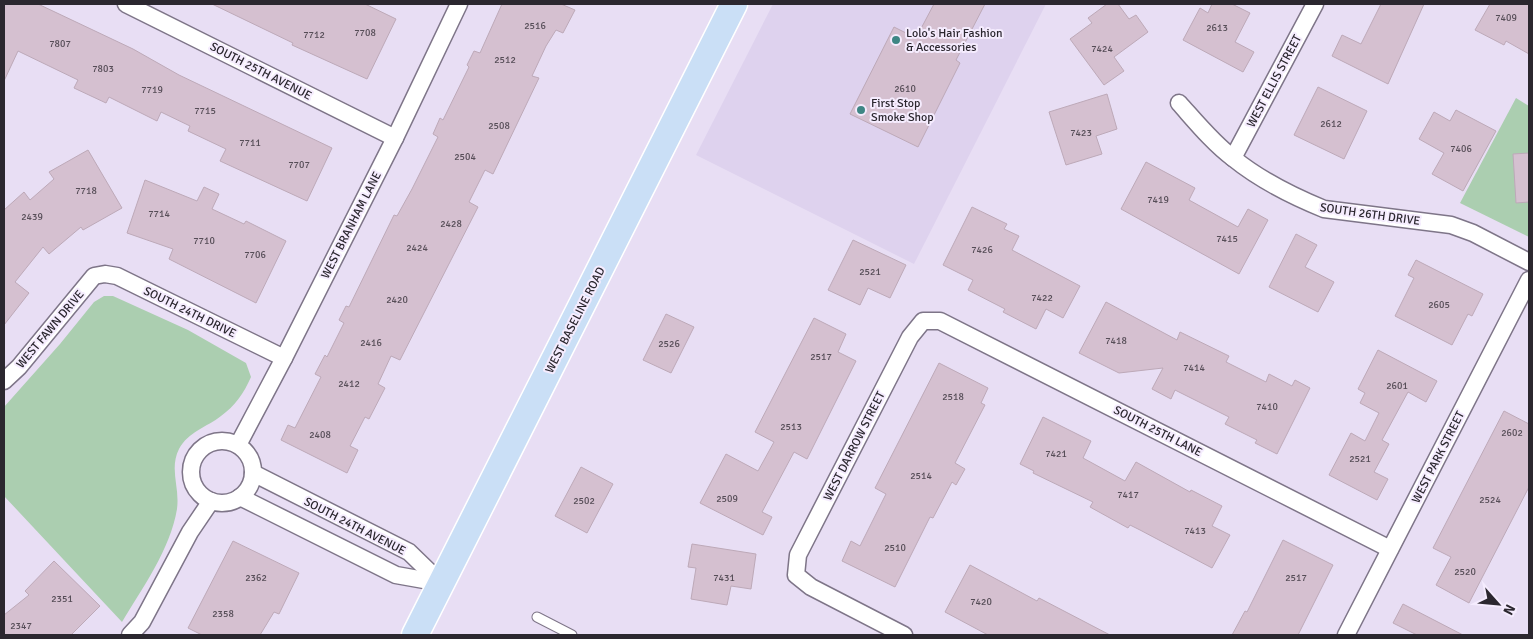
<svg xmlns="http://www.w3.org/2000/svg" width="1533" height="639" viewBox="0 0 1533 639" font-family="Signika,sans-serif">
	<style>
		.built { fill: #ded2ee }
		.green { fill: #abceb0 }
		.building { fill: #d5c0d0; stroke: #bda9b8 }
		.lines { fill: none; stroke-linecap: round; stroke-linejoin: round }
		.lane-casing { stroke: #7e7588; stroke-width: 11 }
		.street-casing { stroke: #7e7588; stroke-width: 19 }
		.primary-casing { stroke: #fff; stroke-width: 29 }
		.lane { stroke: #fff; stroke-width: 9 }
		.street { stroke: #fff; stroke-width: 16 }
		.primary { stroke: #cadff6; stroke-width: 26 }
		.poi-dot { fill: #3e8684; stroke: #f5ecfe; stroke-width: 2 }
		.labels { text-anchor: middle; stroke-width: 4; stroke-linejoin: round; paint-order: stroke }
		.number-label { font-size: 10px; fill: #564d57 }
		.poi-label { font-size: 12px; fill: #2b272f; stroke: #f5ecfe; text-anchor: start }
		.street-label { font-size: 12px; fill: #2b272f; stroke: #f5ecfe }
	</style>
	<rect width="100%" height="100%" fill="#e8def4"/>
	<path class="built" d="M773,4H1046L914,264L696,155Z"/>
	<g class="green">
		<path d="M1516,98L1529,106V237L1460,203Z"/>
		<path d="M104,296H113L188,330L246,363L251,377C244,393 235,406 221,416C207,427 188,432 179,449C169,469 180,487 177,509C170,550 143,587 122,622L4,496V407L60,344L94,302Z"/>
	</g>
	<g class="building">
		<path d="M4,4H38L133,49L179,75L332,148L307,201L220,161L226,149L188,131L190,126L161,112L157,121L109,97L106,103L74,88L78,80L18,51L4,81Z"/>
		<path d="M212,4H365L396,19L367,79L292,45L293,43Z"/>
		<path d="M502,4H561L575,10L563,33L556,30L546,46L532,76L539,78L493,174L485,170L469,202L478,207L400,360L391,356L378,384L385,388L369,419L365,417L350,446L358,450L347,473L281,440L288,425L295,428L321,377L315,374L325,355L327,357L344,323L339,320L346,306L349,307L394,215L397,216L412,189L438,137L433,134L440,118L443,120L469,67L467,65L474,51L480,53Z"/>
		<path d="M934,4H985L956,60L960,63L918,147L850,114L894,27L916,38Z"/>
		<path d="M1107,4H1118L1129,19L1136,15L1148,32L1114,57L1124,71L1104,85L1070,39L1092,23L1088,18Z"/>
		<path d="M1212,4H1232L1250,13L1235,42L1254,52L1243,72L1183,40L1200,8L1208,13Z"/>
		<path d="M1381,4H1424L1388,84L1332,56L1342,35L1361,44Z"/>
		<path d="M1490,4H1529V54L1506,41L1504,45L1475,30Z"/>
		<path d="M1318,87L1367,111L1344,159L1294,135Z"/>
		<path d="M1107,94L1117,129L1096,136L1102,154L1066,165L1049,112Z"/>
		<path d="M1456,110L1496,131L1463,191L1432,174L1444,153L1419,139L1434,112L1450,121Z"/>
		<path d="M88,150L122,208L83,230L81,227L49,254L43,247L15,282L29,293L4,325V210L24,192L30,200L54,179L49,172Z"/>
		<path d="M1529,153V202L1516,203L1513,154Z"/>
		<path d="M1146,162L1195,188L1189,200L1238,227L1248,209L1268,220L1239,274L1121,209Z"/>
		<path d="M145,180L197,201L204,187L219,194L212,209L244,224L246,221L286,241L256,303L169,259L173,249L127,233Z"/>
		<path d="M972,207L1007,224L1004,229L1019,236L1012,250L1080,286L1063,318L1046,309L1036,329L1003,312L1005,309L968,290L973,280L943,265Z"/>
		<path d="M1296,234L1317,245L1305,267L1334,282L1318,312L1269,287Z"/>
		<path d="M853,240L906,265L890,298L868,288L860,305L828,290Z"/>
		<path d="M1416,260L1483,294L1472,316L1468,314L1452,345L1395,316L1414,278L1408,275Z"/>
		<path d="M1106,302L1177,340L1180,332L1229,356L1226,362L1266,382L1269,374L1292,386L1295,380L1310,388L1277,454L1255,443L1257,440L1225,424L1229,417L1175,390L1171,399L1152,389L1163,368L1119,373L1079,353Z"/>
		<path d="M666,314L694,327L671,373L643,360Z"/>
		<path d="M814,318L846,334L838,352L856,361L807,459L794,452L762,512L772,517L763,535L700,503L726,454L758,471L774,442L755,432Z"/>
		<path d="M1378,350L1437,381L1426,402L1408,392L1382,440L1389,444L1374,472L1388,479L1377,500L1329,475L1351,433L1365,441L1379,413L1360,403L1365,393L1358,389Z"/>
		<path d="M939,363L988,388L981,403L985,405L955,463L965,469L956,485L952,482L933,518L930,517L895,587L842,561L851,541L860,546L886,494L875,488Z"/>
		<path d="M1504,411L1529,424V487L1469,603L1436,585L1451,557L1433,548Z"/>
		<path d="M1043,417L1091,441L1083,458L1125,481L1136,462L1190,492L1191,490L1222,506L1212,526L1230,535L1212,568L1140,530L1130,525L1128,528L1090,507L1093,502L1033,473L1034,471L1020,464Z"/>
		<path d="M581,467L613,484L587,533L555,516Z"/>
		<path d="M1283,540L1333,565L1298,635H1232L1245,611L1247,612Z"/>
		<path d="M233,541L299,573L279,614L274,612L260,635H202L188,628Z"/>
		<path d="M692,544L756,554L751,589L731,586L727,605L691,599L696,568L688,567Z"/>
		<path d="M54,561L100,606L71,635H4V615L29,595L25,591Z"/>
		<path d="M970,565L1037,601L1039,598L1110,635H988L945,612Z"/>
		<path d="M1403,604L1463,635H1417L1393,623Z"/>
	</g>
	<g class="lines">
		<defs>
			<path id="lane" d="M537,617L572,635"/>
			<g id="street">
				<path d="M126,4L395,138"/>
				<path d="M1179,103C1196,122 1213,143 1233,158C1260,180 1292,196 1324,209L1451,225L1473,233L1529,262"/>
				<path d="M1233,158L1315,4"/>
				<path d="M4,381L19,367L94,276L105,274L117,276L284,358"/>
				<circle cx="222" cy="472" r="31"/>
				<path d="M238,445L284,358L395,138L459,4"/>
				<path d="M253,473L409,552L441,583"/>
				<path d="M240,497L396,575L441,583"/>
				<path d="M130,635L142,622L190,532L211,501"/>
				<path d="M904,635L811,587L796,575L798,555L910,337L923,321H940L1390,549"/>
				<path d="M1346,635L1529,280"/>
			</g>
			<path id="primary" d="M415,635L734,4"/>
		</defs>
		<use href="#lane" class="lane-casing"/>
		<use href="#street" class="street-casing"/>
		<use href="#primary" class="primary-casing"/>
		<use href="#lane" class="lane"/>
		<use href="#street" class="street"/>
		<use href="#primary" class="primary"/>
	</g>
	<g class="poi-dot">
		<circle cx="896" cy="40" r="5"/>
		<circle cx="861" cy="110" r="5"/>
	</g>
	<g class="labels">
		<g class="number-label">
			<text x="1506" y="21">7409</text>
			<text x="535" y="29">2516</text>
			<text x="1217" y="31">2613</text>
			<text x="365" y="36">7708</text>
			<text x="314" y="38">7712</text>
			<text x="60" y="47">7807</text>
			<text x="1102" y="52">7424</text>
			<text x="505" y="63">2512</text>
			<text x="103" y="72">7803</text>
			<text x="905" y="92">2610</text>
			<text x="152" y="93">7719</text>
			<text x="205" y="114">7715</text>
			<text x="1331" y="127">2612</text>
			<text x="499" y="129">2508</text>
			<text x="1081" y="136">7423</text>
			<text x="250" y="146">7711</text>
			<text x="1461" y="152">7406</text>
			<text x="465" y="160">2504</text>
			<text x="299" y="168">7707</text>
			<text x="86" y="194">7718</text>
			<text x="1158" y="203">7419</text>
			<text x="159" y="217">7714</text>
			<text x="32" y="220">2439</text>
			<text x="451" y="227">2428</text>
			<text x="1227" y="242">7415</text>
			<text x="204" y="244">7710</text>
			<text x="417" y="251">2424</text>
			<text x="982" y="253">7426</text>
			<text x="255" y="258">7706</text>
			<text x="870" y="275">2521</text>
			<text x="1042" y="301">7422</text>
			<text x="397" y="303">2420</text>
			<text x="1439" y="308">2605</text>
			<text x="1116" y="344">7418</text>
			<text x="371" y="346">2416</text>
			<text x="669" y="347">2526</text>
			<text x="821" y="360">2517</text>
			<text x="1194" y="371">7414</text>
			<text x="349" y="387">2412</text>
			<text x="1397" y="389">2601</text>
			<text x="953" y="400">2518</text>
			<text x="1267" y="410">7410</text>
			<text x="791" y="430">2513</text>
			<text x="1512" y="436">2602</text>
			<text x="320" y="438">2408</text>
			<text x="1056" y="457">7421</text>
			<text x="1360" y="462">2521</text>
			<text x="921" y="479">2514</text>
			<text x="1128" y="498">7417</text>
			<text x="727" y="502">2509</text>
			<text x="1490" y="503">2524</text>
			<text x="584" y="504">2502</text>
			<text x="1195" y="534">7413</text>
			<text x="895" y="551">2510</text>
			<text x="1465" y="575">2520</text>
			<text x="256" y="581">2362</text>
			<text x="724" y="581">7431</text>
			<text x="1296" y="581">2517</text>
			<text x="62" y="602">2351</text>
			<text x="981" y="605">7420</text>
			<text x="223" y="617">2358</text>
			<text x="21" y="629">2347</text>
		</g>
		<g class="poi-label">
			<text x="906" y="37">Lolo's Hair Fashion<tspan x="906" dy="14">&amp; Accessories</tspan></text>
			<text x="871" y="107">First Stop<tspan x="871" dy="14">Smoke Shop</tspan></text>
		</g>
		<g class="street-label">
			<text transform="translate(261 71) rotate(27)" y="4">SOUTH 25TH AVENUE</text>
			<text transform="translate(1274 81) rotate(-62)" y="4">WEST ELLIS STREET</text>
			<text transform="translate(1370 214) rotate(8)" y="4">SOUTH 26TH DRIVE</text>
			<text transform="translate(351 225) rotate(-63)" y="4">WEST BRANHAM LANE</text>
			<text transform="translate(190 312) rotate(26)" y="4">SOUTH 24TH DRIVE</text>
			<text transform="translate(575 320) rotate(-63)" y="4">WEST BASELINE ROAD</text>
			<text transform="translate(50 329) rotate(-50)" y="4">WEST FAWN DRIVE</text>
			<text transform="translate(1158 431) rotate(27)" y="4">SOUTH 25TH LANE</text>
			<text transform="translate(854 446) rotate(-63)" y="4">WEST DARROW STREET</text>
			<text transform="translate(1438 457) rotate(-63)" y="4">WEST PARK STREET</text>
			<text transform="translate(355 526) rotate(27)" y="4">SOUTH 24TH AVENUE</text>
		</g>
	</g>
	<rect width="1533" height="639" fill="none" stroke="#2b272f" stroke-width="10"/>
	<g transform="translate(1498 604) rotate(117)" stroke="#f5ecfe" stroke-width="4" paint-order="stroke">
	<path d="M0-4L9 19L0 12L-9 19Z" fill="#2b272f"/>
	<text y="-8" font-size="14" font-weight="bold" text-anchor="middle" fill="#2b272f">N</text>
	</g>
</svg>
